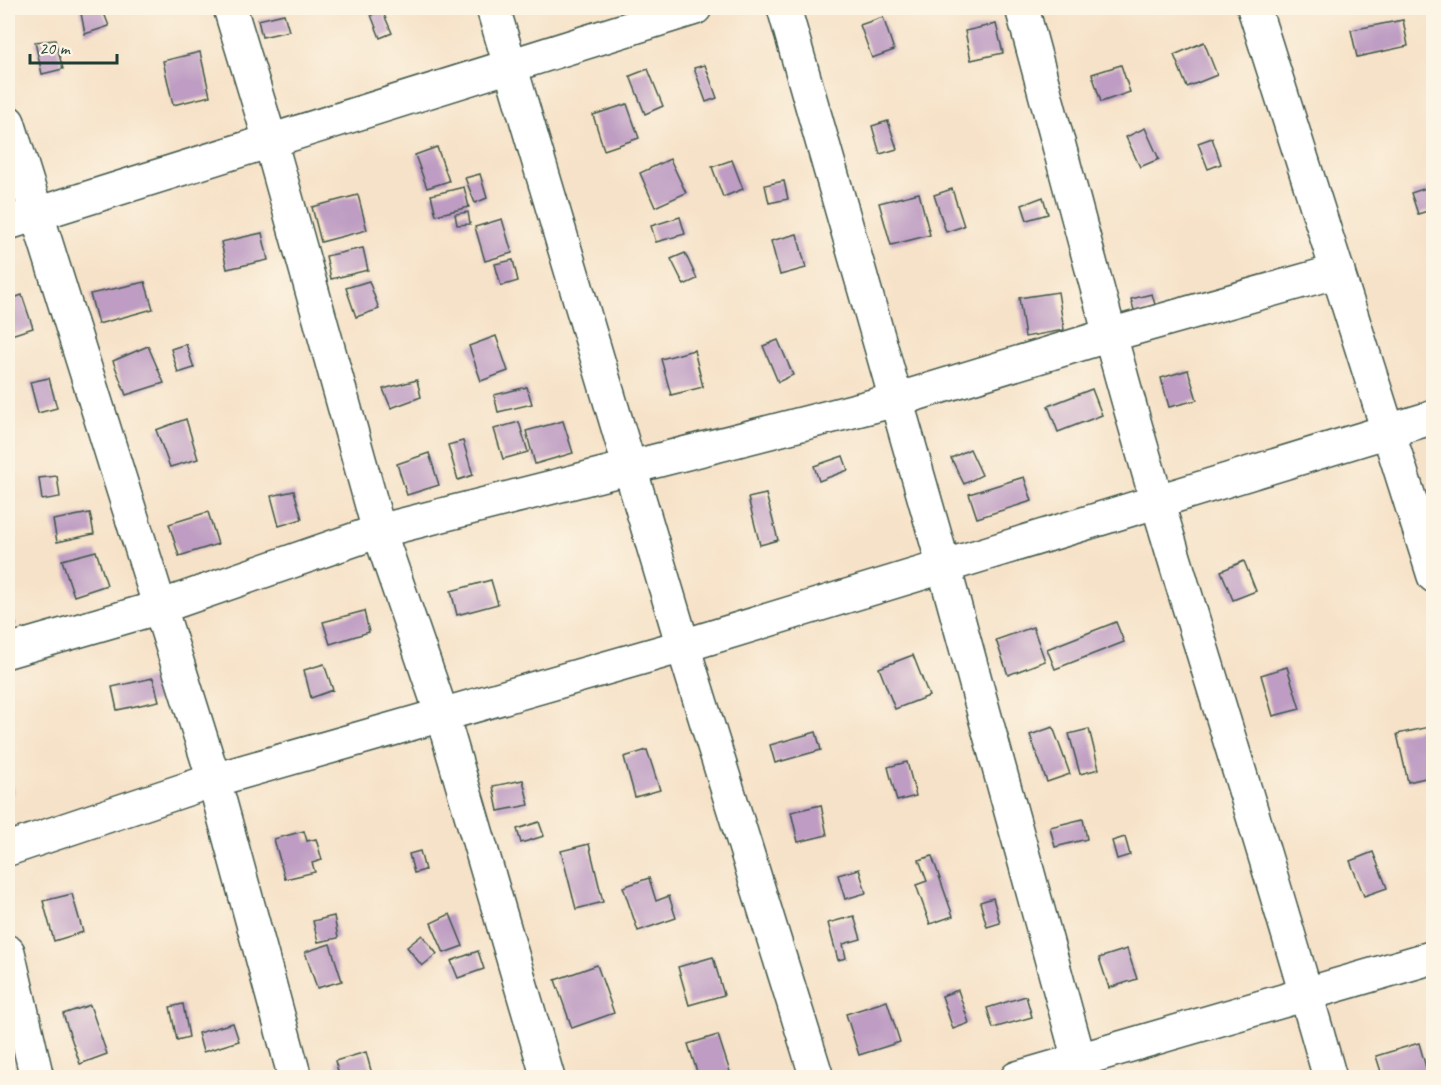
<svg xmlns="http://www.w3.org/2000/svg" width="1441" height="1085" viewBox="0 0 1441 1085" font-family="Caveat,sans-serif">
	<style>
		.building { fill: #be9cc3 }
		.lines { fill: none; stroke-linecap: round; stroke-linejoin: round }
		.minor-casing { stroke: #3f564a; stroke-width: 36 }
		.minor { stroke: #fff; stroke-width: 33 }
	</style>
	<rect width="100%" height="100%" fill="#fcf5e5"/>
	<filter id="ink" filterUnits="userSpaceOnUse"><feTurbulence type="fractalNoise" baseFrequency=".0167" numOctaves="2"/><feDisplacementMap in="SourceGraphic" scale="12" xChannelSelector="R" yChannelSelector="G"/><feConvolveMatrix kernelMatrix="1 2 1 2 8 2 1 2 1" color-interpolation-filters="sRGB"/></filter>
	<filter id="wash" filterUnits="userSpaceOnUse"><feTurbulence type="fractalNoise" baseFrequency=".008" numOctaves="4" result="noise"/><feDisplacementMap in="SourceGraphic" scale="24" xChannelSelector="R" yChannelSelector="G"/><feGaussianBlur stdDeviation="1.35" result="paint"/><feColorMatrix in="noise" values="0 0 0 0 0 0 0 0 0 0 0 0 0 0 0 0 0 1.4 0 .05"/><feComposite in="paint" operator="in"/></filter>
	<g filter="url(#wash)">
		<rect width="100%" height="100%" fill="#f6e2c8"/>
		<g id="blocks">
			<g class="building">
				<path d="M80,8H102L109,26L85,34Z"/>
				<path d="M428,8H451L431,15Z"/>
				<path d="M382,10L392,33L380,38L371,15Z"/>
				<path d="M284,14L289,31L262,37L258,20Z"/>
				<path d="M883,17L894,50L872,58L860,25Z"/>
				<path d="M1403,20L1408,46L1357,57L1351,30Z"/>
				<path d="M996,24L1003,53L971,60L965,31Z"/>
				<path d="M55,40L63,69L42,74L35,42Z"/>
				<path d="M1204,42L1217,75L1187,87L1174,55Z"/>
				<path d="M200,52L210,96L173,105L163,61Z"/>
				<path d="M705,65L717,98L706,102L694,68Z"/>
				<path d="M1121,65L1130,92L1101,102L1092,74Z"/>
				<path d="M648,69L663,106L645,114L630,76Z"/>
				<path d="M627,104L639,138L604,150L593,115Z"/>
				<path d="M888,121L897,149L880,154L872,126Z"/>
				<path d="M1145,128L1159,159L1140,167L1126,137Z"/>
				<path d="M1212,138L1221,164L1208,169L1198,143Z"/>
				<path d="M437,147L449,181L427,188L415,155Z"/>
				<path d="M670,159L686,193L655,207L640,173Z"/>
				<path d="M732,160L743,189L723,197L712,167Z"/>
				<path d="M480,174L487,198L475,203L465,178Z"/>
				<path d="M784,181L788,199L769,203L765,185Z"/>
				<path d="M1432,186L1434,209L1418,214L1411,193Z"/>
				<path d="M464,187L469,207L436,215L431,195Z"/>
				<path d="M952,189L964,226L946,232L934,195Z"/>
				<path d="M919,193L930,235L891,245L879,203Z"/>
				<path d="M358,195L367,230L321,242L312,207Z"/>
				<path d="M1043,197L1048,214L1027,220L1022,205Z"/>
				<path d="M468,212L470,224L457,225L455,214Z"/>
				<path d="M680,217L685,234L656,242L651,226Z"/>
				<path d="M502,219L512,253L485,261L475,227Z"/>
				<path d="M262,233L268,260L227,269L221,242Z"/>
				<path d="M797,234L806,268L780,275L771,241Z"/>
				<path d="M363,248L368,270L331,279L326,256Z"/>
				<path d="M685,253L697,279L684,285L671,259Z"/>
				<path d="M513,260L518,281L501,286L495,264Z"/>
				<path d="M369,281L379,309L356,317L346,288Z"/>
				<path d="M145,282L153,309L98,324L90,294Z"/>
				<path d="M1058,292L1064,330L1025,337L1019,298Z"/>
				<path d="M1152,294L1156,308L1135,314L1131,299Z"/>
				<path d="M22,295L33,328L8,336V300Z"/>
				<path d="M496,336L508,371L481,381L469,346Z"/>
				<path d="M778,340L793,375L778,382L763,346Z"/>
				<path d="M186,344L194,368L178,373L171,349Z"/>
				<path d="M148,346L164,383L126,395L113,361Z"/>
				<path d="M694,350L703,387L671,395L661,359Z"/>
				<path d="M1188,370L1197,400L1169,407L1161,378Z"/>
				<path d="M49,378L57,408L38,413L30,382Z"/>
				<path d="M417,380L421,397L391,408L383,389Z"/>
				<path d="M527,387L532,404L498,412L494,395Z"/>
				<path d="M1092,389L1102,415L1058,432L1048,406Z"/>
				<path d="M186,419L198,459L170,467L156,430Z"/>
				<path d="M563,421L573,453L535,464L526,431Z"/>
				<path d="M519,422L528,452L503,459L494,429Z"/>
				<path d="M463,441L473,475L458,480L448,445Z"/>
				<path d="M970,449L982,475L964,484L951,458Z"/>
				<path d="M429,453L439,485L407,495L397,464Z"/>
				<path d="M843,456L848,470L819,481L814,466Z"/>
				<path d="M57,476L60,497L42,500L39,478Z"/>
				<path d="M1024,477L1032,501L977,518L969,494Z"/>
				<path d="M294,491L302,519L279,526L271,496Z"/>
				<path d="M766,494L778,540L760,545L748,498Z"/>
				<path d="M208,512L218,544L179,556L169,524Z"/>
				<path d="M90,513L94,534L57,542L53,520Z"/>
				<path d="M96,551L107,585L74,596L62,560Z"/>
				<path d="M1244,561L1256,591L1233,600L1221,571Z"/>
				<path d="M491,580L498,604L457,615L451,591Z"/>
				<path d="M8,601L16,625L8,627Z"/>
				<path d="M364,611L369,632L330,644L323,622Z"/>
				<path d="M1116,622L1124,642L1055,669L1047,649Z"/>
				<path d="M1033,627L1045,661L1008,675L996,640Z"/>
				<path d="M913,655L929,696L895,709L879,668Z"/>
				<path d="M324,664L333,690L311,698L304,670Z"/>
				<path d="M1287,667L1300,709L1273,716L1261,675Z"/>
				<path d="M153,678L159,701L117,710L112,687Z"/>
				<path d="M1434,726V776L1408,782L1397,734Z"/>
				<path d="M1053,727L1070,774L1047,782L1030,735Z"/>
				<path d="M1089,729L1099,769L1080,774L1069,734Z"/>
				<path d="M816,732L821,750L775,763L770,745Z"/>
				<path d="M647,750L660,790L635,797L624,757Z"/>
				<path d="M907,762L916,796L897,801L888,767Z"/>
				<path d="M8,772L13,792L8,794Z"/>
				<path d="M523,780L529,805L498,811L493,786Z"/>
				<path d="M821,805L827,835L798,842L791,812Z"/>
				<path d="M1083,819L1087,839L1055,847L1050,827Z"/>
				<path d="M539,822L544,836L521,843L517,829Z"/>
				<path d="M304,831L307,841L316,839L322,860L312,863L315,872L285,879L274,839Z"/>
				<path d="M1125,837L1130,855L1117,859L1112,841Z"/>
				<path d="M589,844L603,902L576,909L561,851Z"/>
				<path d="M420,851L425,870L414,873L409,854Z"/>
				<path d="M1373,852L1387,888L1364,896L1350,861Z"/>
				<path d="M932,856L953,916L930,924L916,885L927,881L919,860Z"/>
				<path d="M859,869L866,893L845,899L838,875Z"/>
				<path d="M649,878L656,901L669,896L676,918L638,931L623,887Z"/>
				<path d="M72,894L83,932L54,941L43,901Z"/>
				<path d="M993,898L1000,923L987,927L980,902Z"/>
				<path d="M450,914L463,946L444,953L431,923Z"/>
				<path d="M334,916L338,938L318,942L313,921Z"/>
				<path d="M854,916L861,939L843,944L846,958L838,960L828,923Z"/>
				<path d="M422,935L437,954L422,966L407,947Z"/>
				<path d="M330,944L342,981L317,988L305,952Z"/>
				<path d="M1127,949L1137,979L1109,988L1099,958Z"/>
				<path d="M478,951L484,969L458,978L451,961Z"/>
				<path d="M713,957L724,995L689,1005L678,967Z"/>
				<path d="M597,965L614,1013L572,1028L555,980Z"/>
				<path d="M958,990L969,1023L953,1029L942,996Z"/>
				<path d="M1026,996L1032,1017L993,1028L987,1008Z"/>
				<path d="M887,1001L900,1042L859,1055L846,1014Z"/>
				<path d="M183,1004L189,1037L177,1040L170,1007Z"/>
				<path d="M90,1005L107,1054L80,1064L63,1014Z"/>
				<path d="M233,1023L239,1041L203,1052L198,1033Z"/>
				<path d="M718,1035L732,1078H699L688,1044Z"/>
				<path d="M1419,1043L1429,1078H1383L1376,1056Z"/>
				<path d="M366,1052L373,1078H340L335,1061Z"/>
			</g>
		</g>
	</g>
	<g filter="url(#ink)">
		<use href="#blocks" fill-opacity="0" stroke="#3f564a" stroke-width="1.5"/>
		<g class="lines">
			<defs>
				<g id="minor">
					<path d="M230,8L270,140L379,531L442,715L548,1078"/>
					<path d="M493,8L683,646L817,1078"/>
					<path d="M784,8L944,567L1084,1078"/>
					<path d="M1022,8C1067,173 1109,340 1158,504C1215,695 1276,885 1330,1078"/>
					<path d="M1254,8L1434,576"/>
					<path d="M8,122L214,780L295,1078"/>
					<path d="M8,223L695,8"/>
					<path d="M8,651L160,607L379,531L896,400L1110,335L1338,271"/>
					<path d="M8,849L214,780L683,646L1434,417"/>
					<path d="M8,952L37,1078"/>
					<path d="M1017,1078L1434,957"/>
				</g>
			</defs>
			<use href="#minor" class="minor-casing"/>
			<use href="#minor" class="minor"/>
		</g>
	</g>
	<rect width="1441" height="1085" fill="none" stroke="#fcf5e5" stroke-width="30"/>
	<path d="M30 54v9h87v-9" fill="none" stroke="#1f3d34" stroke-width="3"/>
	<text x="39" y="54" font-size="18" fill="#1f3d34" stroke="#fcf5e5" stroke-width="4.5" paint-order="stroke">20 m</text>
</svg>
